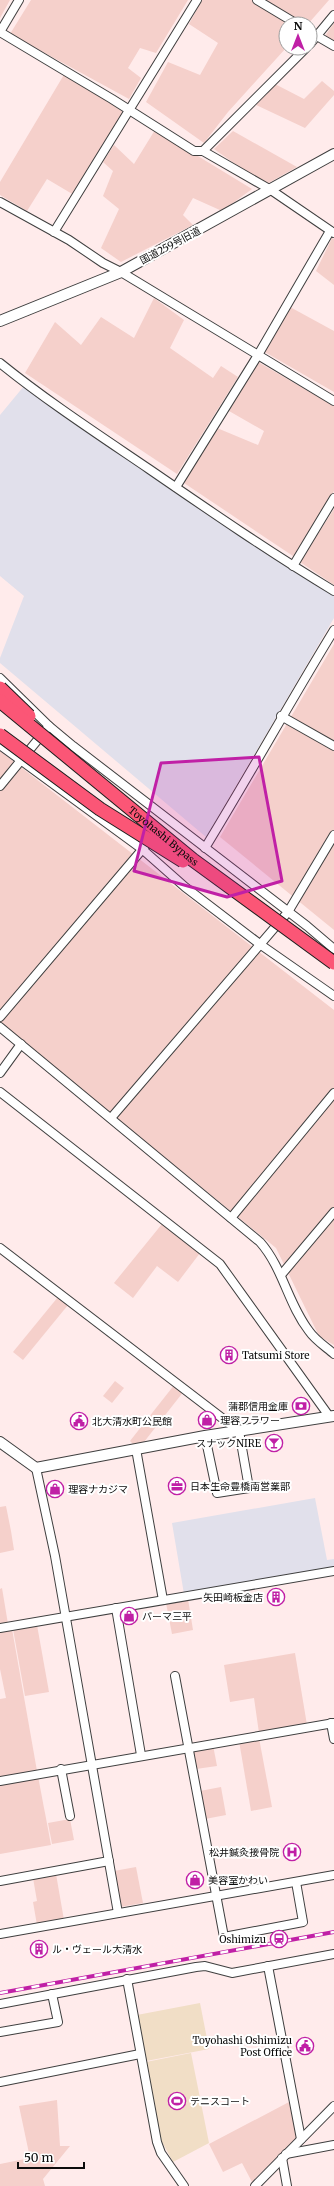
<svg xmlns="http://www.w3.org/2000/svg" width="334" height="2186" viewBox="0 0 334 2186" font-family="Merriweather,'Noto Sans JP',serif">
	<style>
		.industrial { fill: #e1e0eb }
		.farmland { fill: #f5d0cb }
		.pitch { fill: #f1dec6 }
		.lines { fill: none; stroke-linecap: round; stroke-linejoin: round }
		.minor-casing { stroke: #3f3f3f; stroke-width: 10 }
		.tertiary-casing { stroke: #3f3f3f; stroke-width: 12 }
		.minor { stroke: #fff; stroke-width: 8 }
		.tertiary { stroke: #fff; stroke-width: 10 }
		.rail-casing { stroke: #c020a6; stroke-width: 4 }
		.rail { stroke: #fff; stroke-width: 2.5; stroke-dasharray: 8; stroke-linecap: butt }
		.trunk-bridge-casing { stroke: #1d1d1d; stroke-width: 15; stroke-linecap: butt }
		.trunk-bridge { stroke: #fb5676; stroke-width: 13 }
		.marked { fill: #c020a6; fill-opacity: 0.2; stroke: #c020a6; stroke-width: 3; stroke-linejoin: round }
		.labels { text-anchor: middle; stroke-width: 4; stroke-linejoin: round; paint-order: stroke }
		.street-label { font-size: 10px; fill: #0c0c0c; stroke: #fff }
		.poi-label { font-size: 10px; fill: #0c0c0c; stroke: #fff; text-anchor: start }
	</style>
	<rect width="100%" height="100%" fill="#ffebeb"/>
	<g class="industrial">
		<path d="M24,386L334,593V618L206,837L0,663V658L24,596L0,576V415Z"/>
		<path d="M315,1498L327,1560L334,1559V1568L184,1594L172,1523Z"/>
	</g>
	<g class="farmland">
		<path d="M0,0H10L0,18Z"/>
		<path d="M31,0H188L156,53L140,48L128,68L141,78L129,99L10,34Z"/>
		<path d="M202,0H329L308,24H286V48L228,112L204,143L146,102L168,62L200,75L218,43L189,24Z"/>
		<path d="M334,23V41L325,36Z"/>
		<path d="M65,73L123,112L74,195L47,179L27,211L0,195V182Z"/>
		<path d="M322,81L334,91V95L305,128L254,104L273,83L304,99Z"/>
		<path d="M155,130L252,189L222,211L193,198L183,215L193,225L121,262L101,248L119,209L103,196L113,171L103,162L114,145L134,164Z"/>
		<path d="M233,131L297,167L265,185L214,149Z"/>
		<path d="M332,238L334,239V285L316,271Z"/>
		<path d="M154,298L184,320L170,348L213,378L221,366L238,377L177,474L25,373L55,322L81,345L101,317L134,338Z"/>
		<path d="M290,307L334,331V392L263,351Z"/>
		<path d="M258,362L334,406V491L296,558L184,483L217,428L258,445L264,431L229,411Z"/>
		<path d="M334,509V585L300,562Z"/>
		<path d="M334,644V930L220,837Z"/>
		<path d="M0,751L334,1010V1345L319,1336L276,1248L0,1023Z"/>
		<path d="M162,1224L200,1253L178,1282L157,1266L133,1298L114,1283Z"/>
		<path d="M58,1297L68,1305L23,1360L13,1352Z"/>
		<path d="M115,1381L124,1388L112,1403L103,1396Z"/>
		<path d="M175,1384L184,1391L144,1442L133,1444L130,1441Z"/>
		<path d="M6,1506L11,1531H8H11L14,1550L0,1553V1507Z"/>
		<path d="M2,1588L8,1624L0,1625V1589Z"/>
		<path d="M188,1599L193,1630L172,1634L166,1603Z"/>
		<path d="M37,1625L49,1692L25,1696L13,1629Z"/>
		<path d="M12,1629L37,1771L0,1778V1699L6,1698L0,1669V1631Z"/>
		<path d="M295,1653L307,1725L259,1733L254,1698L230,1702L224,1665Z"/>
		<path d="M259,1738L272,1807L251,1811L239,1741Z"/>
		<path d="M213,1745L217,1766L196,1769L193,1752L196,1748Z"/>
		<path d="M38,1776L51,1845L0,1854V1782Z"/>
		<path d="M221,1787L226,1815L205,1819L200,1791Z"/>
		<path d="M70,1819L74,1840L52,1844L48,1823Z"/>
		<path d="M136,1867L143,1903L120,1907L114,1871Z"/>
		<path d="M56,1874L64,1920L37,1925L33,1902L37,1901L33,1878Z"/>
		<path d="M57,2100L60,2146H70L43,2179L45,2186H0V2164L30,2158L19,2106Z"/>
		<path d="M289,2102L297,2137L252,2182L242,2163L223,2172L209,2144Z"/>
	</g>
	<g class="pitch">
		<path d="M200,2003L209,2049L146,2061L137,2015Z"/>
		<path d="M191,2053L209,2143L173,2162L161,2140L146,2062Z"/>
	</g>
	<g class="lines">
		<defs>
			<g id="minor">
				<path d="M257,0L297,24"/>
				<path d="M0,32L112,99L194,151H203L271,190L334,233"/>
				<path d="M0,32L19,0"/>
				<path d="M310,32L334,46"/>
				<path d="M310,44L334,15"/>
				<path d="M203,151L306,48"/>
				<path d="M0,202L69,240L103,263L121,272L334,401"/>
				<path d="M54,232L197,0"/>
				<path d="M0,363C47,401 99,435 149,469C210,511 271,553 334,591"/>
				<path d="M176,487L258,355L330,231"/>
				<path d="M293,566L334,498"/>
				<path d="M0,678L49,726L73,746L307,926L334,949"/>
				<path d="M281,716L334,746"/>
				<path d="M0,745L142,849L185,887L261,945L334,996"/>
				<path d="M0,786L49,726"/>
				<path d="M205,848C249,776 290,702 334,630"/>
				<path d="M0,1017L146,845"/>
				<path d="M0,1027L260,1242C283,1268 288,1304 309,1331C315,1340 326,1347 334,1354"/>
				<path d="M0,1073L21,1044"/>
				<path d="M0,1092L220,1264L329,1416"/>
				<path d="M111,1118L288,912L334,835"/>
				<path d="M231,1218L334,1093"/>
				<path d="M0,1248L239,1431L249,1488L217,1493L205,1436"/>
				<path d="M281,1275L334,1212"/>
				<path d="M136,1449L163,1600"/>
				<path d="M36,1468L55,1556L118,1913"/>
				<path d="M116,1608L141,1755"/>
				<path d="M0,1628L334,1571"/>
				<path d="M175,1676L224,1937L303,1922L296,1882"/>
				<path d="M331,1723L334,1739"/>
				<path d="M61,1769L70,1816"/>
				<path d="M0,1781L334,1723"/>
				<path d="M0,1881L109,1861"/>
				<path d="M0,1934L334,1875"/>
				<path d="M268,1966L301,2139"/>
				<path d="M127,1979L157,2142L161,2153L184,2186"/>
				<path d="M0,2004L196,1967L205,1966L232,1973L334,1954"/>
				<path d="M0,2032L58,2022L52,1994"/>
				<path d="M0,2082L140,2054"/>
				<path d="M286,2154L334,2145"/>
				<path d="M282,2158L287,2186"/>
				<path d="M255,2186L334,2106"/>
			</g>
			<g id="tertiary">
				<path d="M0,321L121,272L334,154"/>
				<path d="M0,1442L36,1468L205,1436L334,1416"/>
			</g>
		</defs>
		<use href="#minor" class="minor-casing"/>
		<use href="#tertiary" class="tertiary-casing"/>
		<use href="#minor" class="minor"/>
		<use href="#tertiary" class="tertiary"/>
		<defs>
			<path id="rail" d="M0,1993L334,1932"/>
		</defs>
		<use href="#rail" class="rail-casing"/>
		<use href="#rail" class="rail"/>
		<defs>
			<g id="trunk-bridge">
				<path d="M0,688L29,716"/>
				<path id="s1" d="M0,701L193,860L334,963"/>
				<path d="M0,735L100,809L183,861"/>
			</g>
		</defs>
		<use href="#trunk-bridge" class="trunk-bridge-casing"/>
		<use href="#trunk-bridge" class="trunk-bridge"/>
	</g>
	<path class="marked" d="M259,757L282,881L227,897L134,871L161,763Z"/>
	<defs>
		<symbol id="building-ring" viewBox="-11 -11 22 22"><circle r="9.5" fill="#fff" stroke="#c020a6" stroke-width="1.5"/><path d="M-4-6H4V6H1V3H-1V6H-4ZM-2.5-4.3h1.7v1.8h-1.7ZM.8-4.3h1.7v1.8H.8ZM-2.5-1h1.7V.8h-1.7ZM.8-1h1.7V.8H.8Z" fill="#c020a6"/></symbol>
		<symbol id="bank-ring" viewBox="-11 -11 22 22"><circle r="9.5" fill="#fff" stroke="#c020a6" stroke-width="1.5"/><path d="M-6-4H6V4H-6ZM0-2.3a2.3 2.3 0 1 0 0 4.6a2.3 2.3 0 1 0 0-4.6Z" fill="#c020a6"/></symbol>
		<symbol id="shop-ring" viewBox="-11 -11 22 22"><circle r="9.5" fill="#fff" stroke="#c020a6" stroke-width="1.5"/><path d="M-5-2.5h2.3a2.7 3.5 0 0 1 5.4 0H5L5.5 6h-11ZM-1.5-2.5h3a1.5 2.3 0 0 0-3 0Z" fill="#c020a6"/></symbol>
		<symbol id="civic-ring" viewBox="-11 -11 22 22"><circle r="9.5" fill="#fff" stroke="#c020a6" stroke-width="1.5"/><path d="M-.6-6.5H3V-4.5H.6V-3L4-1V1h2V6H-6V1h2V-1L-.6-3ZM-1.2 2.5V6h2.4V2.5Z" fill="#c020a6"/></symbol>
		<symbol id="bar-ring" viewBox="-11 -11 22 22"><circle r="9.5" fill="#fff" stroke="#c020a6" stroke-width="1.5"/><path d="M-6-5H6L.8 .8V4.5H3.5V6h-7V4.5H-.8V.8Z" fill="#c020a6"/></symbol>
		<symbol id="office-ring" viewBox="-11 -11 22 22"><circle r="9.5" fill="#fff" stroke="#c020a6" stroke-width="1.5"/><path d="M-6-3h4V-5.5h4V-3h4V5H-6ZM-1-4.5V-3h2v-1.5ZM-6 0V1H6V0Z" fill="#c020a6"/></symbol>
		<symbol id="hospital-ring" viewBox="-11 -11 22 22"><circle r="9.5" fill="#fff" stroke="#c020a6" stroke-width="1.5"/><path d="M-5-5h3v3.5h4V-5h3V5h-3V1.5h-4V5h-3Z" fill="#c020a6"/></symbol>
		<symbol id="station-ring" viewBox="-11 -11 22 22"><circle r="9.5" fill="#fff" stroke="#c020a6" stroke-width="1.5"/><path d="M-3-6H3Q5-6 5-4V2Q5 4 3 4L4.5 6H3L1.5 4h-3L-3 6H-4.5L-3 4Q-5 4-5 2V-4Q-5-6-3-6ZM-3.5-4v3h7v-3ZM-3.5 1v1.5H-2V1ZM2 1v1.5H3.5V1Z" fill="#c020a6"/></symbol>
		<symbol id="stadium-ring" viewBox="-11 -11 22 22"><circle r="9.5" fill="#fff" stroke="#c020a6" stroke-width="1.5"/><path d="M0-5a6.5 5 0 1 0 0 10a6.5 5 0 1 0 0-10ZM-3.5-1.8h7v3.6h-7Z" fill="#c020a6"/></symbol>
	</defs>
	<g fill-rule="evenodd">
		<use href="#building-ring" x="219" y="1345" width="20" height="20"/>
		<use href="#bank-ring" x="291" y="1396" width="20" height="20"/>
		<use href="#shop-ring" x="197" y="1410" width="20" height="20"/>
		<use href="#civic-ring" x="69" y="1411" width="20" height="20"/>
		<use href="#bar-ring" x="264" y="1433" width="20" height="20"/>
		<use href="#office-ring" x="167" y="1476" width="20" height="20"/>
		<use href="#shop-ring" x="45" y="1479" width="20" height="20"/>
		<use href="#building-ring" x="266" y="1587" width="20" height="20"/>
		<use href="#shop-ring" x="119" y="1606" width="20" height="20"/>
		<use href="#hospital-ring" x="282" y="1842" width="20" height="20"/>
		<use href="#shop-ring" x="185" y="1870" width="20" height="20"/>
		<use href="#station-ring" x="269" y="1929" width="20" height="20"/>
		<use href="#building-ring" x="29" y="1939" width="20" height="20"/>
		<use href="#civic-ring" x="295" y="2036" width="20" height="20"/>
		<use href="#stadium-ring" x="167" y="2091" width="20" height="20"/>
	</g>
	<g class="labels">
		<g class="street-label">
			<text transform="translate(170 245) rotate(-28)" y="4">国道259号旧道</text>
			<text dy="4" stroke="none"><textPath href="#s1" startOffset="212">Toyohashi Bypass</textPath></text>
		</g>
		<g class="poi-label">
			<text x="242" y="1359">Tatsumi Store</text>
			<text x="288" y="1410" text-anchor="end">蒲郡信用金庫</text>
			<text x="220" y="1424">理容フラワー</text>
			<text x="92" y="1425">北大清水町公民館</text>
			<text x="261" y="1447" text-anchor="end">スナックNIRE</text>
			<text x="190" y="1490">日本生命豊橋南営業部</text>
			<text x="68" y="1493">理容ナカジマ</text>
			<text x="263" y="1601" text-anchor="end">矢田崎板金店</text>
			<text x="142" y="1620">パーマ三平</text>
			<text x="279" y="1856" text-anchor="end">松井鍼灸接骨院</text>
			<text x="208" y="1884">美容室かわい</text>
			<text x="266" y="1943" text-anchor="end">Ōshimizu</text>
			<text x="52" y="1953">ル・ヴェール大清水</text>
			<text x="292" y="2044" text-anchor="end">Toyohashi Oshimizu<tspan x="292" dy="12">Post Office</tspan></text>
			<text x="190" y="2105">テニスコート</text>
		</g>
	</g>
	<g transform="translate(298 36)"><circle r="19" fill="#ffffff" stroke="#9e9e9e"/>
	<path d="M0-3L7 15L0 10L-7 15Z" fill="#c020a6"/>
	<text y="-6" font-size="11" font-weight="bold" text-anchor="middle" fill="#0c0c0c">N</text>
	</g>
	<path d="M18 2162v6h66v-6" fill="none" stroke="#0c0c0c" stroke-width="2"/>
	<text x="24" y="2162" font-size="12" fill="#0c0c0c" stroke="#ffffff" stroke-width="3" paint-order="stroke">50 m</text>
</svg>
